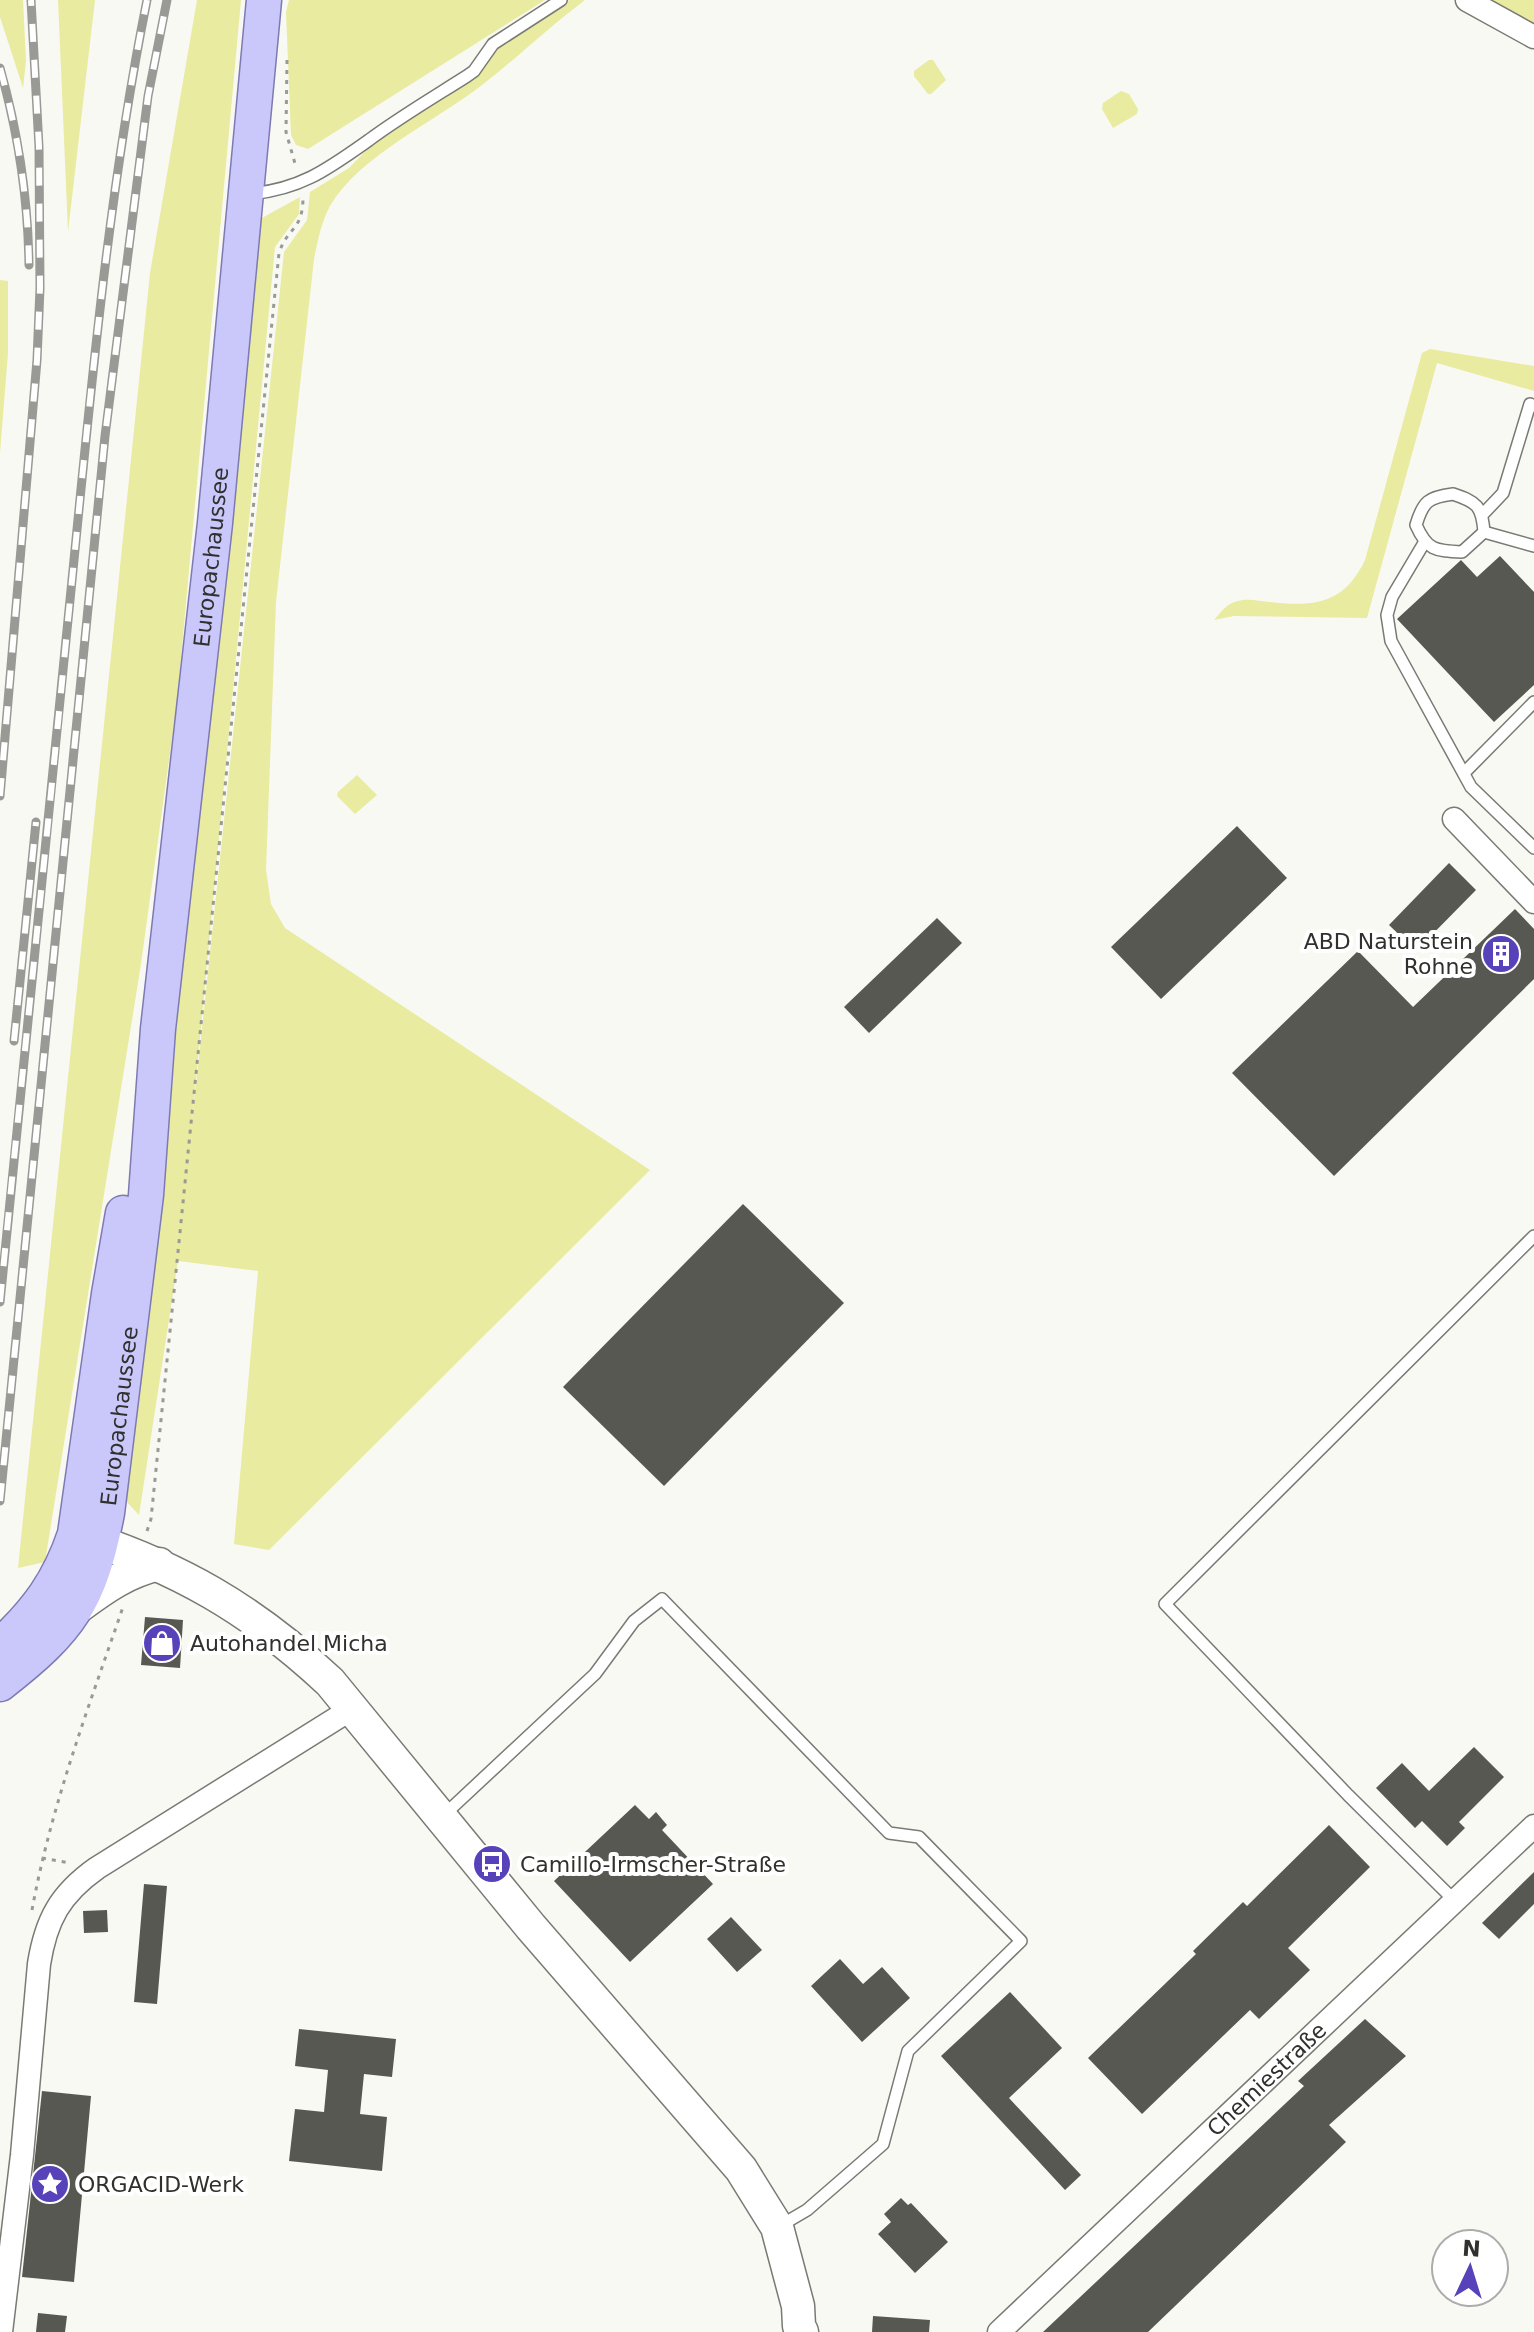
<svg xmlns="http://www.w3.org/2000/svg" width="1534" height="2332" viewBox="0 0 1534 2332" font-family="'DejaVu Sans',sans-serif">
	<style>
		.green { fill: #e9eba1 }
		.building { fill: #585853 }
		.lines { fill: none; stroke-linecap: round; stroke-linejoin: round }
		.lane-casing { stroke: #797a74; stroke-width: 14 }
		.street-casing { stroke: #797a74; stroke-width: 25 }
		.secondary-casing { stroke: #797a74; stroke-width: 35 }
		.primary-casing { stroke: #7d7ab2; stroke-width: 37 }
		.path { stroke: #9a9a95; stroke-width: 3; stroke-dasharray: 4 6; stroke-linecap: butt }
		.lane { stroke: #fff; stroke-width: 11 }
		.street { stroke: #fff; stroke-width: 22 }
		.secondary { stroke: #fff; stroke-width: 32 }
		.primary { stroke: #cac7fb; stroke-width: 34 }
		.rail-casing { stroke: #999a95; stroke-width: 9 }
		.rail { stroke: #fff; stroke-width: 6; stroke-dasharray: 18; stroke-linecap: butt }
		.labels { text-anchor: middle; stroke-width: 8; stroke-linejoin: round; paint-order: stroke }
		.street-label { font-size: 22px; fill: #30312e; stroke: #fff }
		.poi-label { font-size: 22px; fill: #30312e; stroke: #fff; text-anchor: start }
	</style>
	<rect width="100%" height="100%" fill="#f9f9f3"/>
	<g class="green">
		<path d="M0,0H23L26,61L23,88L0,17Z"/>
		<path d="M58,0H95L68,232Z"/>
		<path d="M197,0H241L177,702L141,964L45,1562L18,1568L150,273Z"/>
		<path d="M289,0H545L308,149L296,145L291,135L286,12Z"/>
		<path d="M569,0H585C549,27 517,58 482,85C436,121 359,156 330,206C321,223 318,240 314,259L276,602L266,870L271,904L285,928L650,1170L269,1550L234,1544L258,1271L178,1261L139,1515L122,1497L124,1465L171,1104L182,940L260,219L300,197L299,214L275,247L191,1133L284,252L307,220L310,192L349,168L379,137L465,84L494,48Z"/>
		<path d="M1481,0H1534V29Z"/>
		<path d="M929,60H933L946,80L931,94H928L914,76V71Z"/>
		<path d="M1121,91L1129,94L1138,109L1137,114L1113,128L1102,109L1103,103Z"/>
		<path d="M0,280L8,281V353L0,453Z"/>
		<path d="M1430,349L1534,366V391L1437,363L1367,618L1234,616L1214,620C1221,612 1227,603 1238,601C1248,598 1260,601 1270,602C1315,607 1344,604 1365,560L1422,353Z"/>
		<path d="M357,775L377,795L355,814L337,796L338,792Z"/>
	</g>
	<g class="building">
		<path d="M1500,556L1534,592V685L1494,722L1397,619L1461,560L1477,577Z"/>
		<path d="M1237,826L1287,878L1161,999L1111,947Z"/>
		<path d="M1449,863L1476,890L1416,951L1389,925Z"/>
		<path d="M1515,909L1534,929V979L1334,1176L1232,1073L1358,951L1413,1007Z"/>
		<path d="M937,918L962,943L869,1033L844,1007Z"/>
		<path d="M743,1204L844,1303L664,1486L563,1387Z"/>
		<path d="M145,1617L183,1620L180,1668L141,1665Z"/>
		<path d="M1474,1747L1504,1777L1459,1822L1465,1828L1447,1846L1422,1821L1415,1828L1376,1788L1402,1763L1429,1791Z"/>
		<path d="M635,1805L649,1819L656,1812L667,1825L662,1830L713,1884L630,1962L554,1881Z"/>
		<path d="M1329,1825L1370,1867L1288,1948L1310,1970L1259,2019L1250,2010L1142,2114L1088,2058L1196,1954L1193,1951L1243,1902L1247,1906Z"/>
		<path d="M1534,1872V1904L1499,1939L1482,1923Z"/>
		<path d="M144,1884L167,1886L157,2004L134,2002Z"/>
		<path d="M107,1910L108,1932L84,1933L83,1911Z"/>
		<path d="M731,1917L762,1950L737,1972L707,1939Z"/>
		<path d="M840,1959L863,1984L882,1967L910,1998L862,2042L811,1986Z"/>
		<path d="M1010,1992L1062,2048L1009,2098L1081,2175L1065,2190L941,2056Z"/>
		<path d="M1365,2019L1406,2056L1329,2125L1346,2142L1148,2332H1043L1304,2086L1298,2081Z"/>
		<path d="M299,2029L396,2039L392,2077L364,2074L360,2114L387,2117L382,2171L289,2161L295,2109L324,2112L328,2070L295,2066Z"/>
		<path d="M42,2091L91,2096L74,2282L22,2277Z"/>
		<path d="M901,2198L908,2205L911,2203L948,2242L915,2273L878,2234L891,2222L884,2214Z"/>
		<path d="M38,2313L67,2316L65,2332H36Z"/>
		<path d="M873,2316L930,2320L929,2332H872Z"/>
	</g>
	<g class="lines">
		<defs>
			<g id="lane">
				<path d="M248,194C300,190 328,169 369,140C400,117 434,97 467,76L474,71L493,44L561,0"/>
				<path d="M1453,494C1477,502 1482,506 1484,532L1462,552C1435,551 1427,550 1416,525C1423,501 1429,497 1453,494Z"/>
				<path d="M1483,514L1503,493L1530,404L1534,406"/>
				<path d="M1484,532L1534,546"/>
				<path d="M1424,543L1392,597L1387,615L1391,641L1471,787L1534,848"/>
				<path d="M1464,773L1534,702"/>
				<path d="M444,1815L595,1674L634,1621L662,1599L889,1833L919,1837L1021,1941L908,2051L883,2144L807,2210L778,2227"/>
				<path d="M1455,1901L1348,1795L1165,1604L1534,1236"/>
			</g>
			<g id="street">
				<path d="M1467,0L1534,37"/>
				<path d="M1454,819L1534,902"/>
				<path d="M1,2332L22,2155L39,1964C46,1920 60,1894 97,1868L353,1708"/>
				<path id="s1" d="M999,2332L1534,1826"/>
			</g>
			<g id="secondary">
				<path d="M75,1534C177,1566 252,1609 330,1682L531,1927L741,2169L777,2227L798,2306L799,2326L802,2332"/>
				<path d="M78,1607C105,1587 126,1572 159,1564"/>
			</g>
			<g id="primary">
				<path d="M0,1646C37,1611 59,1582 75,1534L109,1294L123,1213"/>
				<path id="s2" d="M0,1684C71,1629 90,1601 107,1513L146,1195L158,1029L215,523L264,0"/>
			</g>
		</defs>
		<use href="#lane" class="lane-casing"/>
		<use href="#street" class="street-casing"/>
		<use href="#secondary" class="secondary-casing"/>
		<use href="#primary" class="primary-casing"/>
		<g class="path">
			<path d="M287,60L286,132L296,167"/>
			<path d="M147,1531L151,1519L279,253C288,226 303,231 303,197"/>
			<path d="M42,1858L70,1863"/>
			<path d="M32,1910C51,1806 89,1706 123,1607"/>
		</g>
		<use href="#lane" class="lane"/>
		<use href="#street" class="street"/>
		<use href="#secondary" class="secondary"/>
		<use href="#primary" class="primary"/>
		<defs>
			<g id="rail">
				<path d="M0,68C18,132 28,199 29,265"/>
				<path d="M0,796L37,360L40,288L39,147L31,0"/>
				<path d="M14,1041L36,822"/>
				<path d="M0,1302C22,1074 46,848 68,620C89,413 106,204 147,0"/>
				<path d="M0,1501L105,436L148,96L167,0"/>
			</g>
		</defs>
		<use href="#rail" class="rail-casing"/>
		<use href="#rail" class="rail"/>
	</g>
	<defs>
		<symbol id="building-disc" viewBox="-11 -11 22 22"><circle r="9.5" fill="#5842ba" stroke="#fff"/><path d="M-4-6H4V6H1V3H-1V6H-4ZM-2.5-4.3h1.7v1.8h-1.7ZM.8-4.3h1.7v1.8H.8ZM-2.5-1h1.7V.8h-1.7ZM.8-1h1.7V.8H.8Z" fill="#fff"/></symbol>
		<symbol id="shop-disc" viewBox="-11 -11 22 22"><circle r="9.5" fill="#5842ba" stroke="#fff"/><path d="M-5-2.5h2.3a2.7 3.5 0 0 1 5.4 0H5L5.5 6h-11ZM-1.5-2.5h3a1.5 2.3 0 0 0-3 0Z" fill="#fff"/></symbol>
		<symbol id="bus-disc" viewBox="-11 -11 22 22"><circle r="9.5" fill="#5842ba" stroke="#fff"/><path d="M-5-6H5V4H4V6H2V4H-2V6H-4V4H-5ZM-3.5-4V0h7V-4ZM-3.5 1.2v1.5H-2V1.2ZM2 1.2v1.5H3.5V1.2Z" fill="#fff"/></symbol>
		<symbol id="sight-disc" viewBox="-11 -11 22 22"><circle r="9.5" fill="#5842ba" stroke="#fff"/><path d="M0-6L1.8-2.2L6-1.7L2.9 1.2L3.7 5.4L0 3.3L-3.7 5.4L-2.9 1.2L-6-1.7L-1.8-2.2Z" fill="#fff"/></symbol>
	</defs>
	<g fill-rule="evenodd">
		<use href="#building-disc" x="1479" y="932" width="44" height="44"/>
		<use href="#shop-disc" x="140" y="1621" width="44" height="44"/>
		<use href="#bus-disc" x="470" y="1842" width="44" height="44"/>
		<use href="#sight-disc" x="28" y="2162" width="44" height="44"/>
	</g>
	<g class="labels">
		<g class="street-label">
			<text dy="8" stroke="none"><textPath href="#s2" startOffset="1170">Europachaussee</textPath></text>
			<text dy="8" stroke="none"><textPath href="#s2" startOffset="306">Europachaussee</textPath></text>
			<text dy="8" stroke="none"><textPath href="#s1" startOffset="368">Chemiestraße</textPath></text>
		</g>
		<g class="poi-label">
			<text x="1473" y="949" text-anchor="end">ABD Naturstein<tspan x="1473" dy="25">Rohne</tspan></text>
			<text x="190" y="1651">Autohandel Micha</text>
			<text x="520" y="1872">Camillo-Irmscher-Straße</text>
			<text x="78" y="2192">ORGACID-Werk</text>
		</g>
	</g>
	<g transform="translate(1470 2268) rotate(4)"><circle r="38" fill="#ffffff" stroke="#acadab" stroke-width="2"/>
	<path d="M0-6L14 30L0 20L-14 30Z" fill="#5842ba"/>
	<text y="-12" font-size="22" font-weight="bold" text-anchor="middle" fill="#30312e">N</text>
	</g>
</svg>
